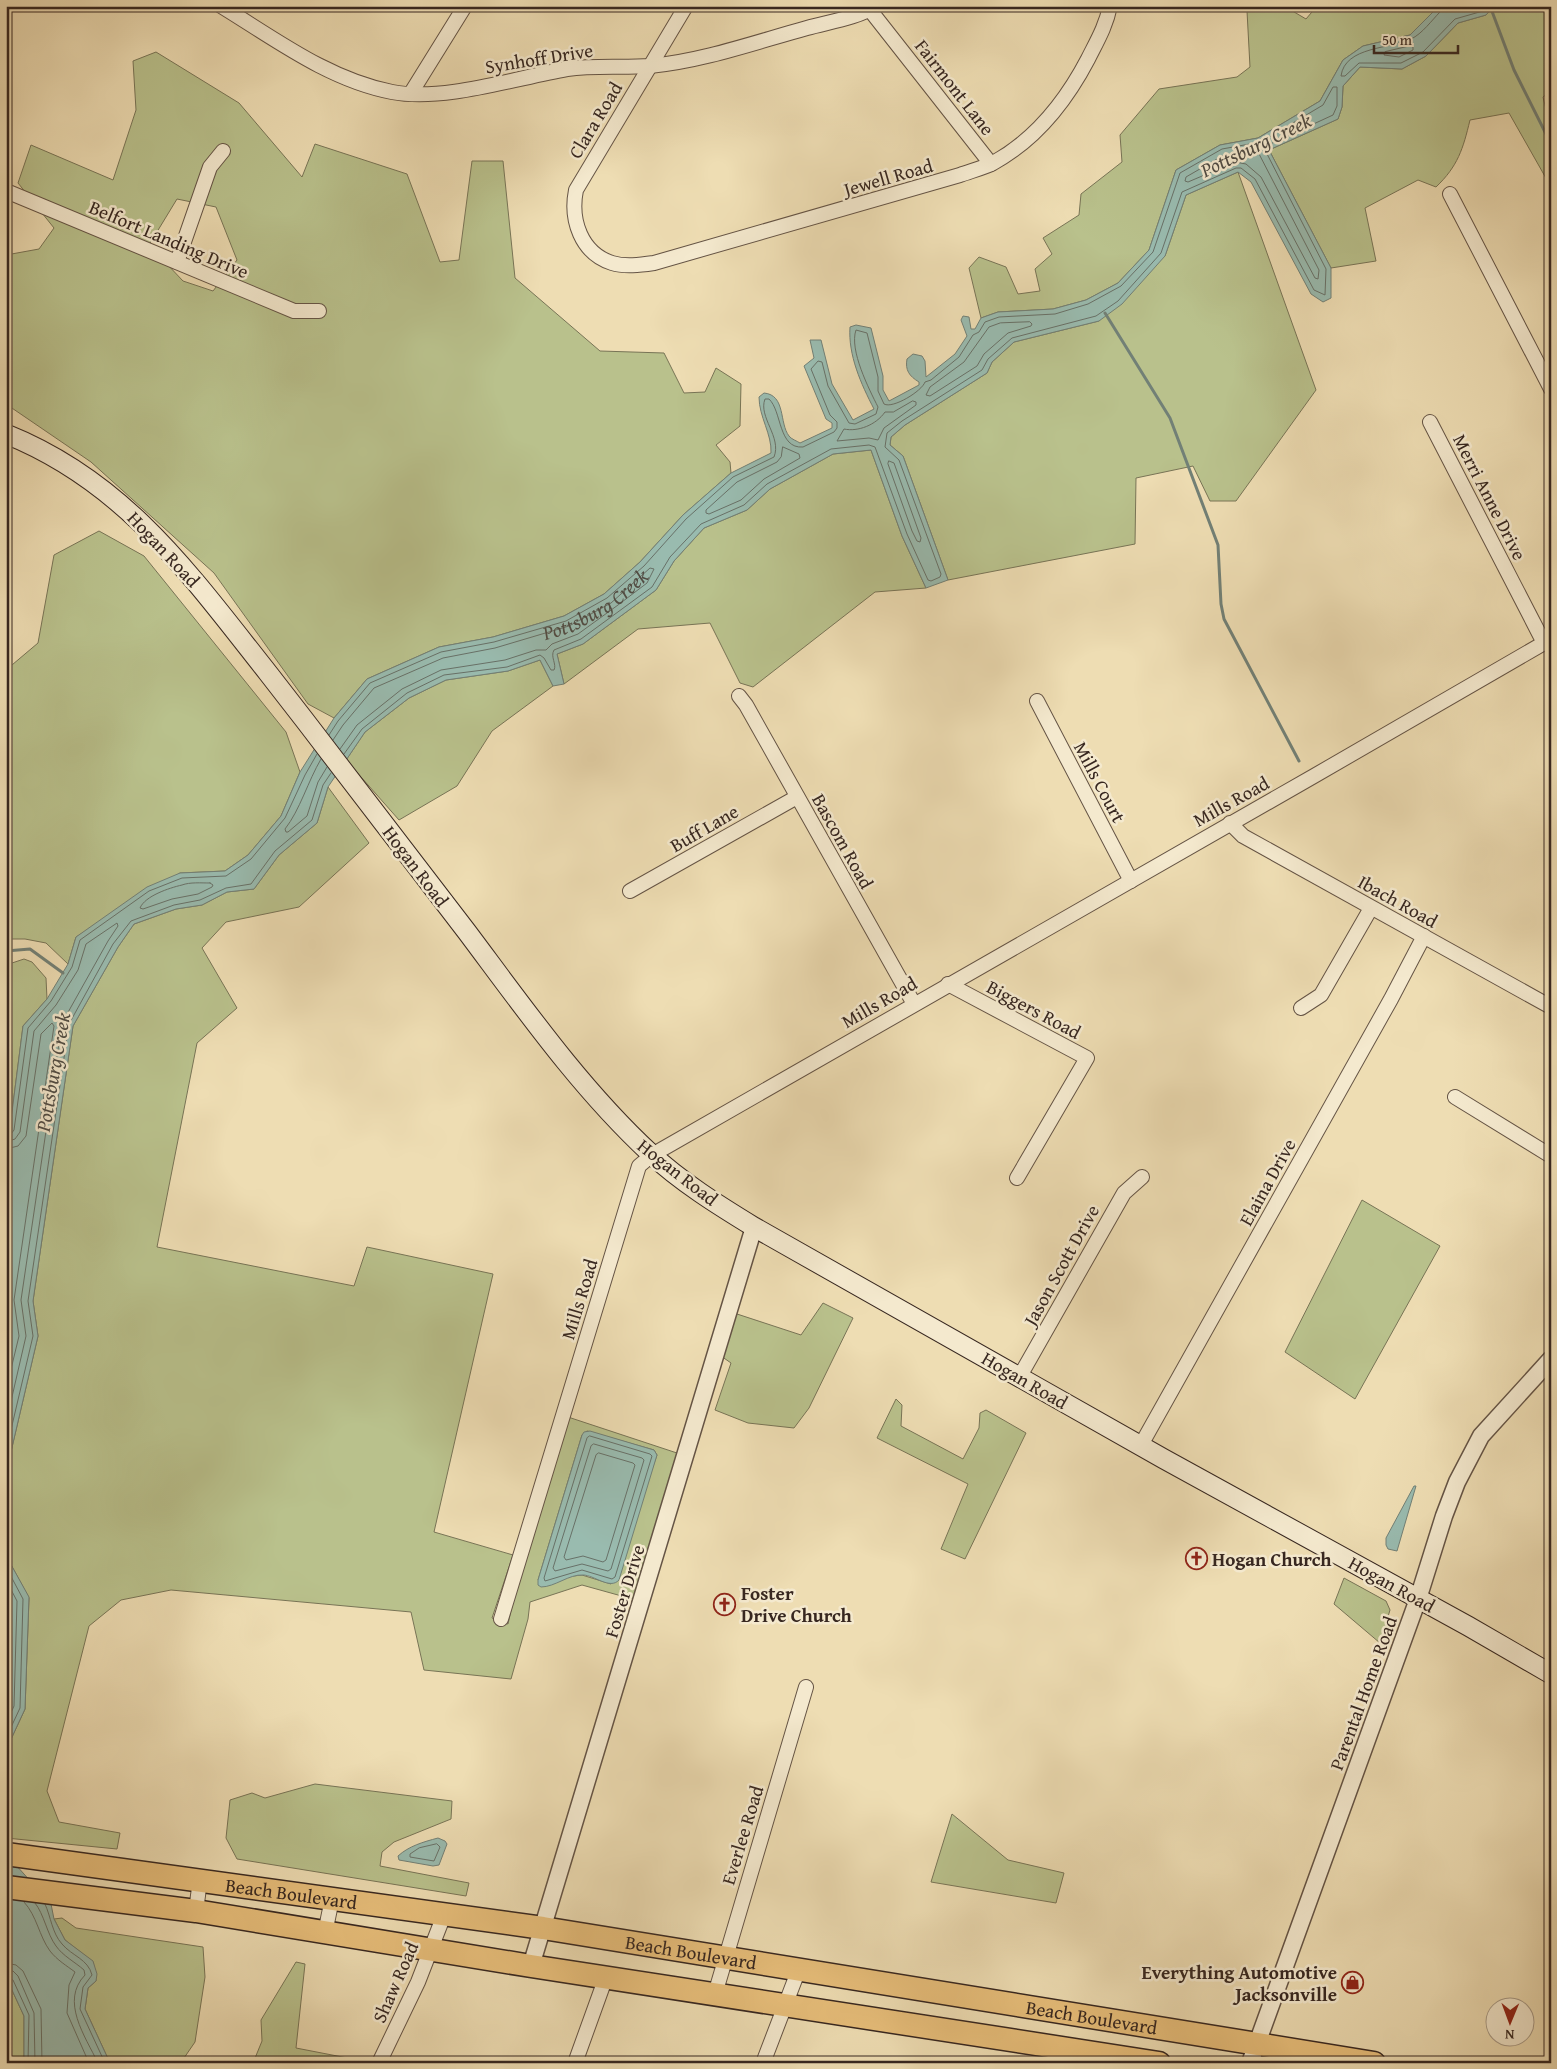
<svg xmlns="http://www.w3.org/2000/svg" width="1557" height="2069" viewBox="0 0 1557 2069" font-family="'Gentium Book Plus',serif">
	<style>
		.green { fill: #b9c18c; stroke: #787456; fill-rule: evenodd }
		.water { fill: #99bbaf; stroke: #728076 }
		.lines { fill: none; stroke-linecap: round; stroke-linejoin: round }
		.shore { stroke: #687168; stroke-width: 1 }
		.stream { stroke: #728076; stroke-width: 3 }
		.minor-casing { stroke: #655445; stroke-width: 16 }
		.tertiary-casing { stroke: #655445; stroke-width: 19 }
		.secondary-casing { stroke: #372720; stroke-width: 21 }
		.trunk-casing { stroke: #372720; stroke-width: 25 }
		.minor { stroke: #f4e9ce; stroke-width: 14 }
		.tertiary { stroke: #f4e9ce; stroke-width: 16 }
		.secondary { stroke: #f4e9ce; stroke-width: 19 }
		.trunk { stroke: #e7be7a; stroke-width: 22 }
		.labels { text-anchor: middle; stroke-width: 5; stroke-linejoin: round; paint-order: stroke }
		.street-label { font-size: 19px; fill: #372720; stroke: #f4e9ce }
		.poi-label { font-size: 19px; font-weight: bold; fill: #372720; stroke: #f4e9ce; text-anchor: start }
		.water-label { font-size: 20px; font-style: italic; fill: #504c44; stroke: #f4e9ce }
	</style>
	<rect width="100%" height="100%" fill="#eeddb3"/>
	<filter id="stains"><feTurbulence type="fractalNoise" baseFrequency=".004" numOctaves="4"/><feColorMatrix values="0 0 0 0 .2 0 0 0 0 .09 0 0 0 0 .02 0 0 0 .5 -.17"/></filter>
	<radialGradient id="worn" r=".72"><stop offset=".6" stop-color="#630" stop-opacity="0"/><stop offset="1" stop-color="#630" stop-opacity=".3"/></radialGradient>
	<g class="green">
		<path d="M1253,6H1284L1306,19L1317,6H1440L1410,35L1363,46L1343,60L1320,101L1258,138L1220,145L1176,170L1149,250L1118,283L1086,300L1053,309L998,312L981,318L969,268L979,257L1006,267L1018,294L1040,291L1035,269L1052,254L1043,238L1079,215L1081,194L1122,162L1120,135L1159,89L1237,77L1250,67L1247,11Z"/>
		<path d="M1494,6H1551V91L1543,97L1551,130V187L1509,113L1470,120C1463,149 1458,166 1436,187L1418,180L1365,208L1376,261L1331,268L1269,150L1338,119L1342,107L1343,86L1360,67L1402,69L1426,56L1458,23L1486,15Z"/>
		<path d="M156,52L239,103L302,177L315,144L407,174L440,262L459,260L472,161H503L515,278L600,351L664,353L684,393L705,392L716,368L741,384L740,426L716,445L730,462L731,473L683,515L640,562L604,594L564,616L493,637L439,647L367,679L334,718L308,704L214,573L91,462L6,404V255L39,249L54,228L18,183L31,145L113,180L136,110L133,61ZM177,199L216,207L237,260L213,291L183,281L149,245Z"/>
		<path d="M1238,172L1316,390L1236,501H1210L1193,466L1136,478L1135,544L948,580L903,456L890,445L891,437L905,425L987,373L992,362L1014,342L1099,321L1165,256L1186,195Z"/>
		<path d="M871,450L902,536L926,588L875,592L753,687L740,683L710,623L638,629L564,684L557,654L583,644L656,590L674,561L704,528L747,510L770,489L833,454Z"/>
		<path d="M99,531L144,556L286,732L300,772L281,816L248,855L225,871L180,873L76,937L68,964L46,943L25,939H6V670L38,643L54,555Z"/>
		<path d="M540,660L553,686L492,731L457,786L399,820L346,760L365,732L409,698L446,680L508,671Z"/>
		<path d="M328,787L369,843L299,907L226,922L202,948L237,1008L197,1043L157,1247L354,1286L367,1247L493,1274L434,1532L513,1555L492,1618L508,1624L514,1597L568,1417L680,1454L636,1600L582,1585L530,1602L528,1619L511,1679L424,1670L411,1612L171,1590L121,1600L89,1626L47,1791L59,1822L120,1833L117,1849L6,1838V1750L25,1709L29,1598L9,1561L6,1473L38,1336L33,1301L73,1026L118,947L134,924L176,909L202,905L227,892L254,889L279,855L317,823ZM587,1431L654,1450L657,1455L611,1584L582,1575L538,1580L582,1435Z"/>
		<path d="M24,959L32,962L46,978L47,999L23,1026L12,1112L6,1142V965Z"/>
		<path d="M1362,1200L1440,1246L1355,1399L1285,1352Z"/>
		<path d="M823,1303L853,1318L809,1408L794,1428L748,1423L715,1410L731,1363L721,1356L734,1313L801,1335Z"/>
		<path d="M896,1399L902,1405L901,1426L963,1459L979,1428L980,1413L986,1410L1026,1433L965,1559L941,1549L968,1484L877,1438Z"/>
		<path d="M1344,1578L1386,1601L1390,1610L1380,1643L1334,1604Z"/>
		<path d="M315,1784L452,1801L451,1819L394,1842L382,1852L380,1866L469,1883L466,1896L237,1859L226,1838L230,1800L252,1793L265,1798Z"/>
		<path d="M952,1814L1008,1860L1064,1873L1056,1903L931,1882Z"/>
		<path d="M62,1918L76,1928L203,1947L205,1977L195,2042L184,2058L185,2063H110L85,2009L88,1988L96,1981L93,1962L65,1940L54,1919Z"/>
		<path d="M296,1962L305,1964L296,2048L363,2061L364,2063H253L262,2041L261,2020Z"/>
		<path d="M6,1977L24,2016V2063H6Z"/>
	</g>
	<g class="water">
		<path d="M1494,6L1486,15L1458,23L1426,56L1402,69L1360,67L1343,86L1342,107L1338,119L1269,150L1331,268V298L1323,302L1311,294L1251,182L1238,172L1186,195L1165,256L1122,304L1099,321L1014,342L992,362L987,373L905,425L891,437L890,445L903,456L948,580L926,588L902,536L871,450L833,454L770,489L747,510L704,528L674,561L656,590L583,644L557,654L564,684L553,686L540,660L508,671L446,680L409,698L365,732L328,787L317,823L279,855L254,889L227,892L202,905L176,909L134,924L118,947L73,1026L33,1301L38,1336L6,1473V1142L12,1112L23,1026L47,999L68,964L76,937L147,887L180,873L225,871L248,855L281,816L300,772L334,718L367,679L439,647L493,637L564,616L604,594L640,562L683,515L731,473L771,453C772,434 759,417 759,397L764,393C786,395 779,423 789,436C791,439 797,441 800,443L832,428V423L826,419L804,366L814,358L810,340H821L832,384L853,420L874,409C861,384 848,355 850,327L856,325L871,328L883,376V390L889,401L919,385V382C909,376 905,370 907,359L913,354L922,356L925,361L926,377L955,354L967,336L961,320L963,316L969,317L971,329H975L981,318L998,312L1053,309L1086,300L1118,283L1149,250L1176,170L1220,145L1258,138L1320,101L1343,60L1363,46L1410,35L1438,7Z"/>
		<path d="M590,1431L654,1450L657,1455L619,1580C610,1590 594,1575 583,1575C569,1574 555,1587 541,1587L538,1585V1580L582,1435L584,1432Z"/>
		<path d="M1414,1486H1416L1397,1551L1388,1549L1386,1545V1538Z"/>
		<path d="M6,1497L9,1561L29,1597L25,1709L6,1750Z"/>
		<path d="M438,1838L445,1841L447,1844L439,1865L433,1866L399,1860L398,1856C409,1846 423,1842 438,1838Z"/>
		<path d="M6,1854L51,1904L54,1919L65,1940L93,1961L97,1974L96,1981L88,1988L85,2009L110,2063H24V2016L6,1977Z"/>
	</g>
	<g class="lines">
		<g class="shore">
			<path d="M1442,6L1440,12C1432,20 1422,34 1411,39C1391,49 1345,46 1341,76H1345L1359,63H1401L1423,52L1455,19L1483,11L1487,6"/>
			<path d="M1410,46L1413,47V50L1399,57L1384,55L1385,52Z"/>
			<path d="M1257,150L1319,270L1318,279L1315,278L1261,177L1246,164L1235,162L1188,182L1185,181L1186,177L1224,155Z"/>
			<path d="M1030,322L1032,324L1031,326L1008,333L984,354L977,366L930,396L926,395L930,387L964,362L989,327L1000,323Z"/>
			<path d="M913,401L916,402V405L884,428L878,440L869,438L837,441L844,429C858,432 876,425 885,412H893Z"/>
			<path d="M783,447L799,454L800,458L764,479L741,500L709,514L706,513V510L737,482L777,462L781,457Z"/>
			<path d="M889,461L894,463L921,538L920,542L917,541L912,531L888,464Z"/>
			<path d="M329,735L338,721L370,683L441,652L494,642L566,621L607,598L644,566L686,519L733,477L774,457C782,437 758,417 765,399H769C782,411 778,449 803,447L834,432L837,428V422L830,415L811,369L818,361L822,362L828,386L849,423L855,424L876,414L878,407C869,389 849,350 856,330L867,333L878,377V391L884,404C893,409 922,391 925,382L931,380L959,357L973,335L979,332L985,322L999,317L1055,314L1088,304L1121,286L1153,252L1180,173L1222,149L1261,142L1323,105L1333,87H1337V106L1333,115L1268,145L1265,150L1326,269L1325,295L1314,290L1255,179L1241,168H1236L1182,192L1161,253L1118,301L1096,316L1012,338L988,359L982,370L902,421L887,433L885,447L899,460L941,574L940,577L931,581L928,580L907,534L875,447L869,445L831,449L767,484L744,505L701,524L670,557L652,587L581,639L554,650C550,657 557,664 554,670H551L544,658L540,655L507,667L444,675L407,693L362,729L344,754"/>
			<path id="s1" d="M333,740L343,725L374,688L443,658L495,648L569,626L611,603L650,568L654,569L647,583L618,605L578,634L552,644L546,650H536L505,660L441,670L402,689L357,725L340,749"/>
			<path d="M321,759C308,781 300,810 285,829L286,832H288L307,816L318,782L327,767"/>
			<path d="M210,883L213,885L212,887L198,894L172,899L143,909L140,908C145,896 169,888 182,885C190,882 201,883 210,883Z"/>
			<path d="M6,1135L11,1134L14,1130L28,1028L51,1001L72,967L80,940L149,891L182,878L226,876L251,859L285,818L305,775L317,754"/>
			<path d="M6,1142L15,1139L20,1132L34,1031L56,1005L78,970L86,944L117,923L118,926L108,941L62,1023L21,1300L26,1336L6,1423"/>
			<path d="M6,1149L18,1146L26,1136L41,1034L52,1023L54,1026L14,1300L19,1336L6,1390"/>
			<path d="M590,1436L650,1454L652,1456L615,1577L612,1579L582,1570L545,1581L544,1578L587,1438Z"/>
			<path d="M594,1444L642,1458L644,1460L611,1569L608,1571L582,1564L555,1571L553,1568L591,1446Z"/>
			<path d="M6,1451L33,1336L28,1301L69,1024L113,944L131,921L174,905L200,900L226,888L251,884L275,851L312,820L323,785L331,773"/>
			<path d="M599,1453L633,1463L635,1465L606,1560L603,1562L583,1556L566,1560L564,1557L596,1455Z"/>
			<path d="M6,1567L23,1599L20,1708L6,1738"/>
			<path d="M6,1580L17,1601L14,1706L6,1724"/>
			<path d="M6,1596L10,1603L6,1706"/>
			<path d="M437,1844L440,1847L434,1861L410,1857V1854L419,1848Z"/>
			<path d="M24,1902C37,1916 39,1936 50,1951C57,1960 67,1966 75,1972L69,1985L67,2013L89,2063"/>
			<path d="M35,1903C44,1914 47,1934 56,1946C63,1956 75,1962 84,1970L85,1975C60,2001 85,2036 98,2063"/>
			<path d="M45,1904C51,1917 52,1933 62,1944C72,1956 88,1959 92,1975L83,1987L80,2009L105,2063"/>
			<path d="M6,1963L16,1965L23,1971L41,2009L42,2063"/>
			<path d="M6,1970L13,1971L18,1976L34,2013L35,2063"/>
			<path d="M6,1977L13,1980L29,2015L28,2063"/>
		</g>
		<g class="stream">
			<path d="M1490,6L1514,70L1551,144"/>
			<path d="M1105,313L1170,418L1218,545L1221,604L1224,619L1299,761"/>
			<path d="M6,951L30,949L63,973"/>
		</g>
		<defs>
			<g id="minor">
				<path d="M221,6C275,39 329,80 392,92C444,102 515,78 567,69C595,65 622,68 650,66C703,61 756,42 807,28C828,22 858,18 875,6"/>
				<path d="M686,6L576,190C570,220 581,253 612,263C625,267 640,265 654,263L960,175C971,171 983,168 993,163C1035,140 1066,101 1088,59C1097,41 1106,26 1110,6"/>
				<path d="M870,10L991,164"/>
				<path d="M411,93L465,6"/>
				<path d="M6,191L294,311H319"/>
				<path d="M1450,194L1551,389"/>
				<path d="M177,262L210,167L223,151"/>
				<path d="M1430,422L1544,643"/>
				<path d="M739,696L746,705L914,1004"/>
				<path d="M1037,701L1131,881"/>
				<path d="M1230,823L1243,836L1551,1007"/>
				<path d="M630,891L797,797"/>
				<path d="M948,984L1087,1058L1017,1178"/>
				<path d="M1301,1008L1321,995L1371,908"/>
				<path d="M1455,1097L1551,1156"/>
				<path d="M1020,1376L1124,1193L1142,1177"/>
				<path d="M1141,1445L1391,999L1424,936"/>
				<path d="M501,1619L639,1166L652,1155L1314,776L1551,639"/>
				<path d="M196,1911L200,1880"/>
				<path d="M325,1933L332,1899"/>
				<path d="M715,1994L806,1687"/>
				<path d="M379,2063L418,1982L444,1915"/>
				<path d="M575,2063L606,1977"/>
				<path d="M763,2063L799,1969"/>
			</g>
			<g id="tertiary">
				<path d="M531,1966L754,1227"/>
				<path d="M1250,2063L1418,1599L1444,1516L1457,1482L1481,1436L1551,1359"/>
			</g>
			<path id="secondary" d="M6,434C126,482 191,576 268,673C335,759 401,846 467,932C524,1008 580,1088 650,1153C681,1182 718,1205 754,1227L1164,1459L1468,1626L1551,1674"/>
			<g id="trunk">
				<path id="s2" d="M6,1854L543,1928L1374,2063"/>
				<path d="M6,1887L196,1911L531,1966L1159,2063"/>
			</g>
		</defs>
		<use href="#minor" class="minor-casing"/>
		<use href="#tertiary" class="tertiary-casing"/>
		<use href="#secondary" class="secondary-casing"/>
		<use href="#trunk" class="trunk-casing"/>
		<use href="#minor" class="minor"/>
		<use href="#tertiary" class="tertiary"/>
		<use href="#secondary" class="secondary"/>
		<use href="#trunk" class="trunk"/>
	</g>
	<defs>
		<symbol id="church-ring" viewBox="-11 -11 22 22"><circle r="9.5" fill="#f4e9ce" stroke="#8f2418" stroke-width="1.5"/><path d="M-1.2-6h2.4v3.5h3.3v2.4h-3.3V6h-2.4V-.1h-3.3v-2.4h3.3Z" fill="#8f2418"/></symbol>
		<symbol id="shop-ring" viewBox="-11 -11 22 22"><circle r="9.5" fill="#f4e9ce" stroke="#8f2418" stroke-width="1.5"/><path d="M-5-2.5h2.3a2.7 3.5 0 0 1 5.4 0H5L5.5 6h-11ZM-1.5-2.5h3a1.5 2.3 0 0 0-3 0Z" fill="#8f2418"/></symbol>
	</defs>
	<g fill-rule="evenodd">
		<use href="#church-ring" x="1184" y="1546" width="25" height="25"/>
		<use href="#church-ring" x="712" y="1592" width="25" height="25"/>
		<use href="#shop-ring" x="1340" y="1970" width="25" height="25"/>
	</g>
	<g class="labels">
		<g class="street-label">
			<text transform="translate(539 58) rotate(-9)" y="7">Synhoff Drive</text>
			<text transform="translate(955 87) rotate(52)" y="7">Fairmont Lane</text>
			<text transform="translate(595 120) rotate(-59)" y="7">Clara Road</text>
			<text transform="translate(888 177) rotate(-16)" y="7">Jewell Road</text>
			<text transform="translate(169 239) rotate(23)" y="7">Belfort Landing Drive</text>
			<text transform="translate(1490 497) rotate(63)" y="7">Merri Anne Drive</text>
			<text transform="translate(164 549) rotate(47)" y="7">Hogan Road</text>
			<text transform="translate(1100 782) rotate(62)" y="7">Mills Court</text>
			<text transform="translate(1231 801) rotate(-29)" y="7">Mills Road</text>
			<text transform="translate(704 828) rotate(-30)" y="7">Buff Lane</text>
			<text transform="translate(843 841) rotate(61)" y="7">Bascom Road</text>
			<text transform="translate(416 866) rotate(53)" y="7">Hogan Road</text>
			<text transform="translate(1398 901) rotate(29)" y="7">Ibach Road</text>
			<text transform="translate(879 1002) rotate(-30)" y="7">Mills Road</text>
			<text transform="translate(1034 1009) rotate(28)" y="7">Biggers Road</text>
			<text transform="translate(678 1172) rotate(38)" y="7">Hogan Road</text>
			<text transform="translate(1267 1182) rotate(-61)" y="7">Elaina Drive</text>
			<text transform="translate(1061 1265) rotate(-61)" y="7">Jason Scott Drive</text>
			<text transform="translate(579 1299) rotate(-73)" y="7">Mills Road</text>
			<text transform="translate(1025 1380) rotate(30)" y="7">Hogan Road</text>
			<text transform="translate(1392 1584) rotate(29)" y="7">Hogan Road</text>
			<text transform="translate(624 1591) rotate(-73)" y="7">Foster Drive</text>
			<text transform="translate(1363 1693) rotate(-70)" y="7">Parental Home Road</text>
			<text transform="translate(742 1835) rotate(-73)" y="7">Everlee Road</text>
			<text dy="7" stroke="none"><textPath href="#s2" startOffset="288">Beach Boulevard</textPath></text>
			<text dy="7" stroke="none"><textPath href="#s2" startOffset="692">Beach Boulevard</textPath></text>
			<text transform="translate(395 1982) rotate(-66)" y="7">Shaw Road</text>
			<text dy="7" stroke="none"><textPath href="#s2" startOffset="1098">Beach Boulevard</textPath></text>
		</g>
		<g class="poi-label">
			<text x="1212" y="1566">Hogan Church</text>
			<text x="741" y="1600">Foster<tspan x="741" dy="22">Drive Church</tspan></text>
			<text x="1337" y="1979" text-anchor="end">Everything Automotive<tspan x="1337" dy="22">Jacksonville</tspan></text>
		</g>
		<g class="water-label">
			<text transform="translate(1256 145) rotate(-26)" y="7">Pottsburg Creek</text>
			<text dy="7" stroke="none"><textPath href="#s1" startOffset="305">Pottsburg Creek</textPath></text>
			<text transform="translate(53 1072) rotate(-80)" y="7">Pottsburg Creek</text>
		</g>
	</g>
	<rect width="1557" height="2069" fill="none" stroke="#eeddb3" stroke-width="25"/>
	<rect x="8" y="8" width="1542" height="2054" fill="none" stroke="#372720" stroke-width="2.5"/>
	<rect x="12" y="12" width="1532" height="2044" fill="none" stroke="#372720"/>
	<g transform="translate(1510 2022) rotate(181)"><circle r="24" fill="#f4e9ce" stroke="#a89b88"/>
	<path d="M0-4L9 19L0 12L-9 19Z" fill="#8f2418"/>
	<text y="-8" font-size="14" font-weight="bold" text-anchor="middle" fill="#372720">N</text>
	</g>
	<path d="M1374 45v8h84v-8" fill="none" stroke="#372720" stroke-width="2.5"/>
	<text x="1382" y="45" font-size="15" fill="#372720" stroke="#f4e9ce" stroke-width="4" paint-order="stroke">50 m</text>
	<rect width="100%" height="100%" filter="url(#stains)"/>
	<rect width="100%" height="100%" fill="url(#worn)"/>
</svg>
